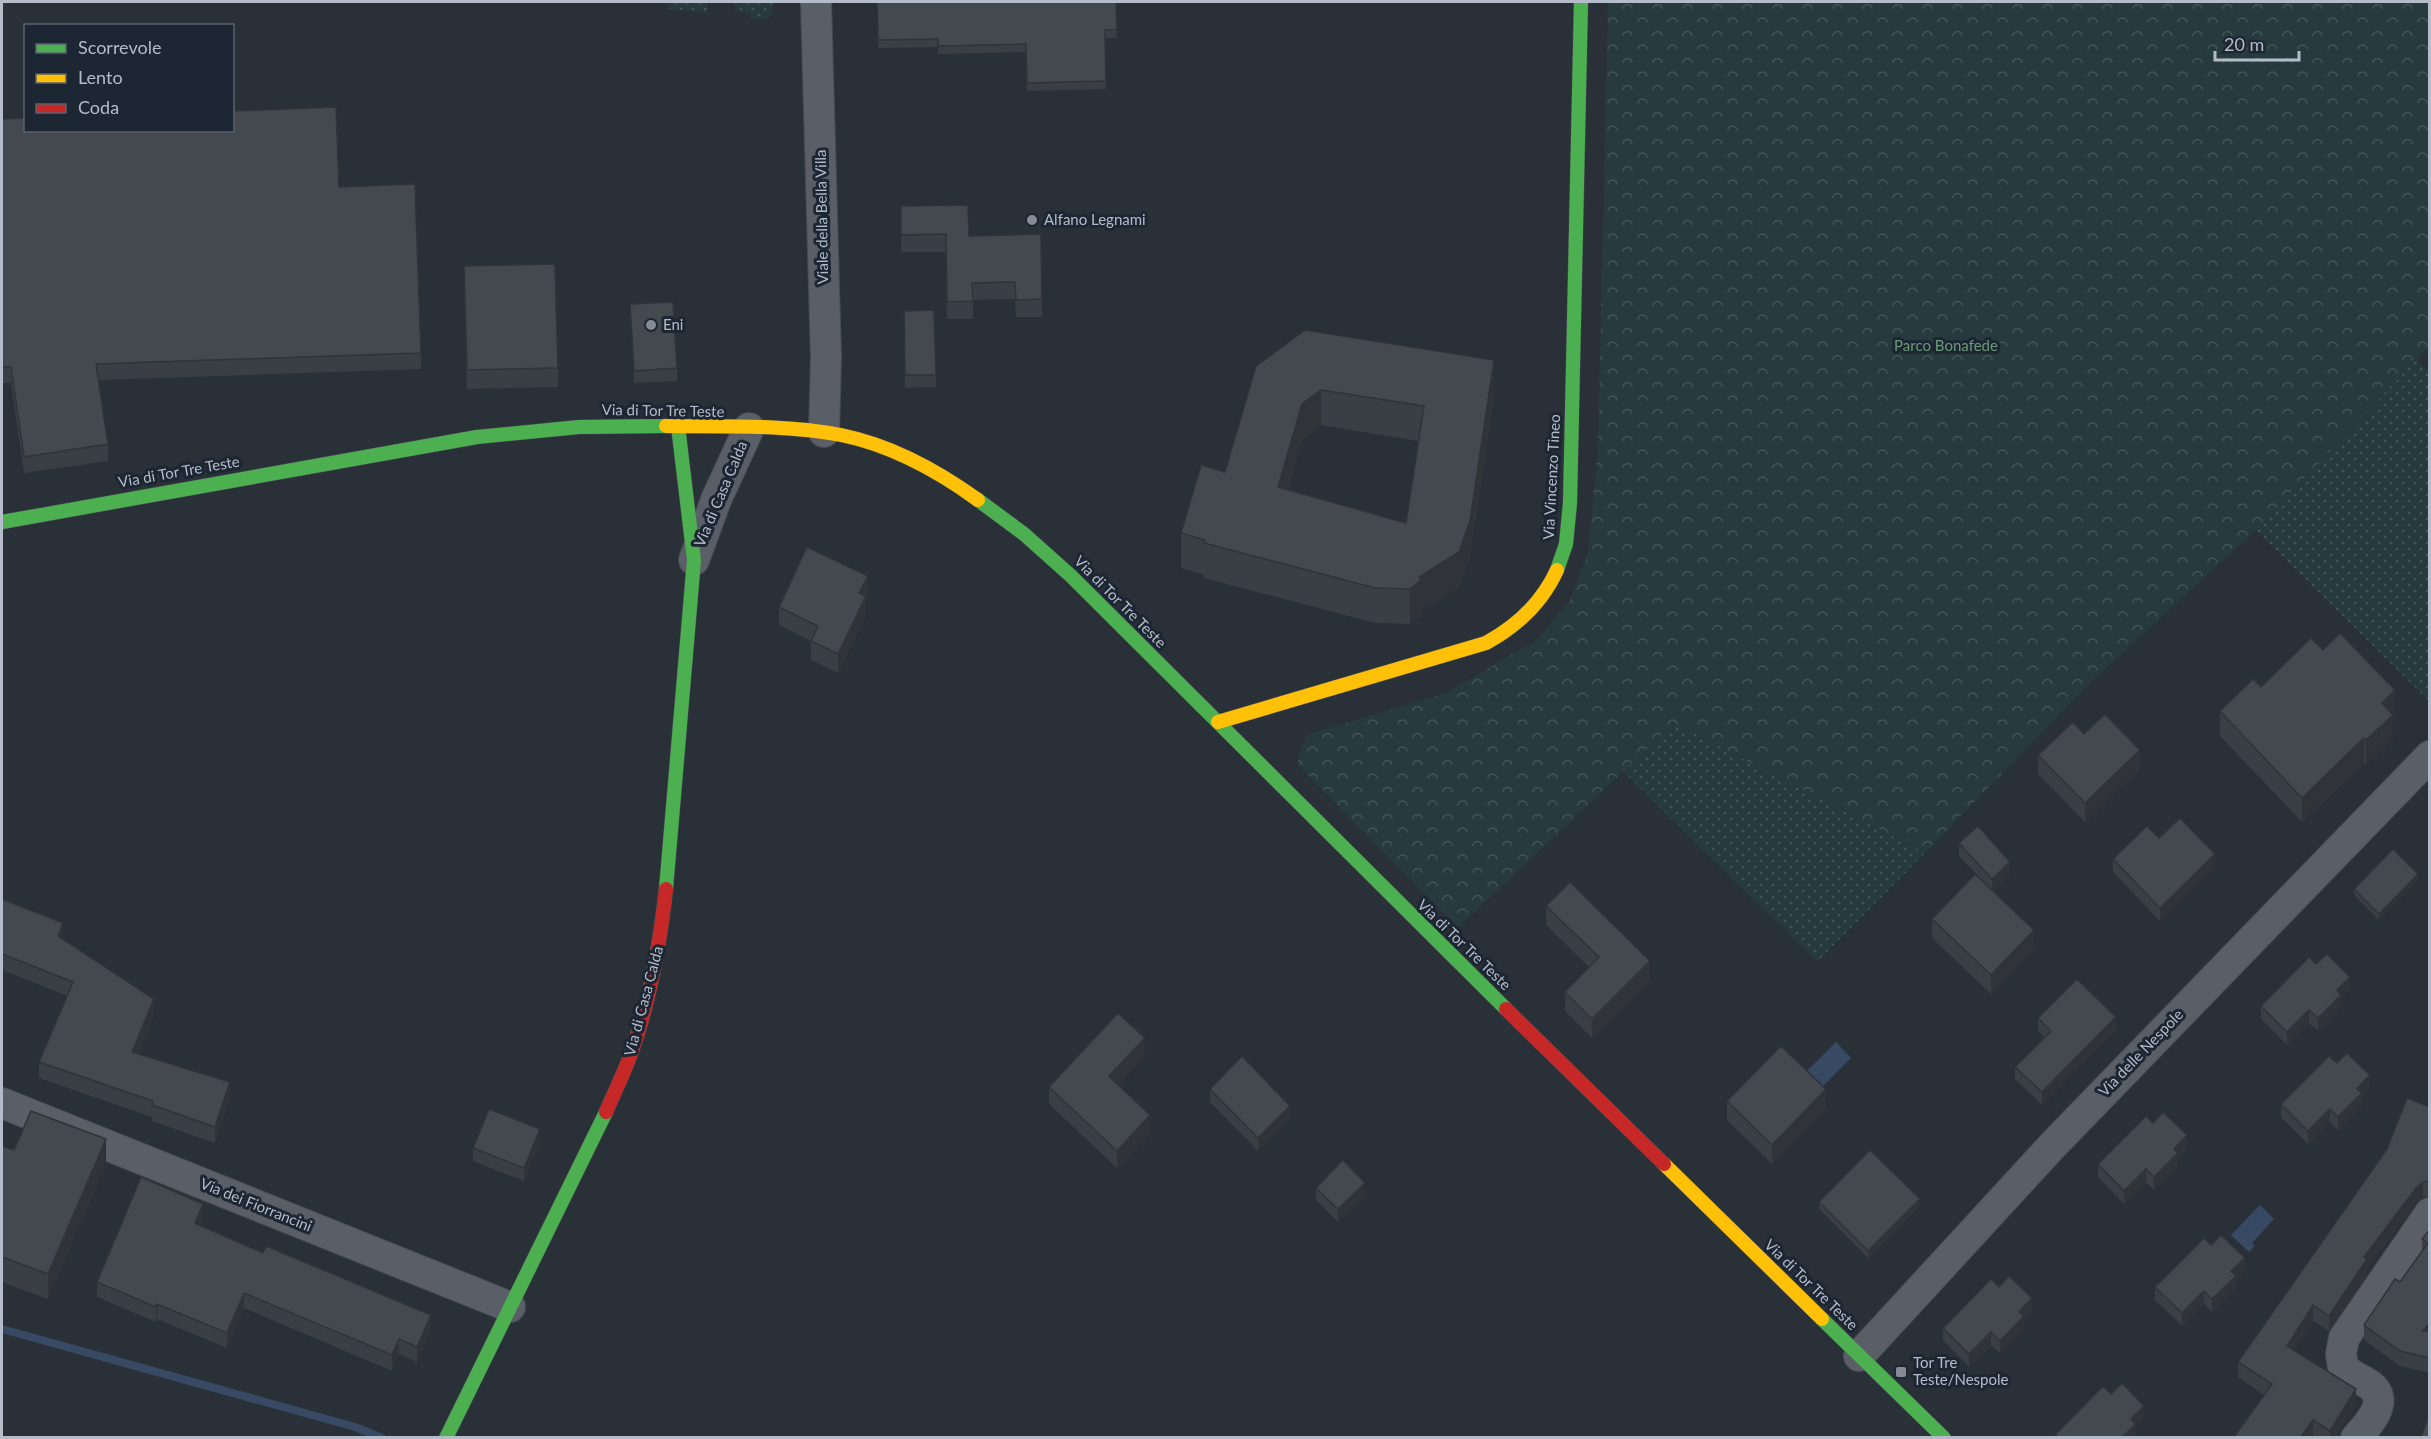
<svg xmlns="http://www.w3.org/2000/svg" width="2431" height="1439" viewBox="0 0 2431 1439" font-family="Lato,sans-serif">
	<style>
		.grass { fill: url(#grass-dots) }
		.forest { fill: url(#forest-crowns) }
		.water { fill: #384963 }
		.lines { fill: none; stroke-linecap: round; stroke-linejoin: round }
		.stream { stroke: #384963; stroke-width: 8 }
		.street-casing { stroke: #484c53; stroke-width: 32 }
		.fast-casing { stroke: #484c53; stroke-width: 15 }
		.slow-casing { stroke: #484c53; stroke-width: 15 }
		.jam-casing { stroke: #484c53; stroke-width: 15 }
		.street { stroke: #5a5e66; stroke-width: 30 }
		.fast { stroke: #4caf50; stroke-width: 14 }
		.slow { stroke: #ffc107; stroke-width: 14 }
		.jam { stroke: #c62828; stroke-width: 14 }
		.wall { fill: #3a3f45; fill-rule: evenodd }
		.shaded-wall { fill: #303338 }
		.building { fill: #444950; stroke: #303338; stroke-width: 1.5; fill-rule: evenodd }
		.poi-dot { fill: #848b96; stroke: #1d2633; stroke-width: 2 }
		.labels { text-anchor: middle; stroke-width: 6; stroke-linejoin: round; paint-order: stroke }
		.street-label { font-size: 15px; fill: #b4bcc9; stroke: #1d2633 }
		.poi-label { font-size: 15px; fill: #b4bcc9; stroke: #1d2633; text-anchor: start }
		.park-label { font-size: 15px; fill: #6b9a76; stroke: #1d2633 }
	</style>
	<defs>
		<pattern id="grass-dots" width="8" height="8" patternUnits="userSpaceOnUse" patternTransform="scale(1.5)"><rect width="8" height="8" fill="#273a3e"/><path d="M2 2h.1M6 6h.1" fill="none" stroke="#445559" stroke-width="1.8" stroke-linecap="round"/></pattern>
		<pattern id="forest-crowns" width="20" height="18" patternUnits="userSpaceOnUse" patternTransform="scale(1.5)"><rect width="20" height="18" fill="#273a3e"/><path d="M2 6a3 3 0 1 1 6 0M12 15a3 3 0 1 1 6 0" fill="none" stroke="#445559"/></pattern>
	</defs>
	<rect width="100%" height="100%" fill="#2a3038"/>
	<g class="grass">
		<path d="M669,2H708L707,13L669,9Z"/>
		<path d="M735,2H773V9L768,19H750V13L734,11Z"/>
		<path d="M2416,359L2429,372V701L2256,530Z"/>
		<path d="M1674,723L1925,853L1817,962L1623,771Z"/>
	</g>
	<path class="forest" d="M1608,2H2429V346L2256,530L2094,679L1925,853L1674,723L1458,928L1297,764L1306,735L1446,693L1535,641L1569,602L1588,553L1598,448Z"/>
	<g class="water">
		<path d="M1836,1042L1851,1058L1821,1088L1806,1072Z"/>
		<path d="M2260,1205L2274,1219L2252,1243L2255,1246L2249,1252L2231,1235Z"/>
	</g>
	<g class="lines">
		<path class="stream" d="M2,1329L355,1427L382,1438"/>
		<defs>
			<g id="street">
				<path d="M816,2L826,358L824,432"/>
				<path d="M694,560L716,500L749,428"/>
				<path d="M2,1103L510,1307"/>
				<path d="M1859,1356L2053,1145L2430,756"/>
				<path d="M2356,1438C2368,1425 2391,1401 2370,1385C2362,1379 2350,1376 2343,1367L2341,1354L2344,1338L2430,1213"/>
			</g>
			<g id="fast">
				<path d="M978,500L1024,534L1071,576L1506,1009"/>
				<path d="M2,522L477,437L579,427L666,426"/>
				<path d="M1557,570L1566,544L1570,503L1581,2"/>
				<path d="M666,889L694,560L678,426"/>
				<path d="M1822,1319L1944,1438"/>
				<path d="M446,1438L606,1112"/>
			</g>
			<g id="slow">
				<path d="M666,426C723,427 784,424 841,435C890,445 938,471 978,500"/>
				<path d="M1218,722L1486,643C1517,626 1542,603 1557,570"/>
				<path d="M1664,1164L1822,1319"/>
			</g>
			<g id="jam">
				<path d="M1506,1009L1664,1164"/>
				<path d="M606,1112C615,1091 626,1069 633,1048C651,996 660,943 666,889"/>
			</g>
		</defs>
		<use href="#street" class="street-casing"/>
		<use href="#fast" class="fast-casing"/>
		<use href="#slow" class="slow-casing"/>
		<use href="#jam" class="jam-casing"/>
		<use href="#street" class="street"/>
		<use href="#fast" class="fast"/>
		<use href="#slow" class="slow"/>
		<use href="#jam" class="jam"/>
	</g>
	<g class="wall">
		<path d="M877,2H1116L1117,38H1106V89L1027,91L1026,52L938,54V47L878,48Z"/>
		<path d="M2,119L339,187L421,353V369L99,380L108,444V461L24,473L11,383H2Z"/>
		<path d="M901,206L969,236L1041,234L1042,317H1016L1015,299L973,300V319H947L946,252H901Z"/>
		<path d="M464,285L558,368V387L467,389Z"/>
		<path d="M630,304L677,368V381L634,383Z"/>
		<path d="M934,310L936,387L905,388L904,311Z"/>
		<path d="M1256,366L1494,395L1470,557L1459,587L1421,611V615L1410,624L1375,623L1204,578V575L1181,568V533L1225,472ZM1321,425L1418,441L1406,523L1288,490L1302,439Z"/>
		<path d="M868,595L866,598V615L838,673L811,660V641L779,625V607Z"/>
		<path d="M2323,650L2395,715L2393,717V739L2366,765L2364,763L2302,822L2220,736V711Z"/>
		<path d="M2084,734L2140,769L2085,822L2038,774V755Z"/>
		<path d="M2159,838L2215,867L2160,921L2113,872V859Z"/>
		<path d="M1959,843L2010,874L1993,891L2034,948L1991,994L1932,938V919L1979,877L1959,856Z"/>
		<path d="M2418,880L2379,920L2354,895V889Z"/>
		<path d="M2,899L63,940L154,1015L138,1054L230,1098L215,1143L152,1121V1117L39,1078V1062L67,996L2,970Z"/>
		<path d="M1546,906L1650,980L1592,1038L1565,1011V992L1589,967L1546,925Z"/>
		<path d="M2316,964L2350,989L2341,998V1007L2318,1031L2309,1023L2287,1045L2261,1019V1006Z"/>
		<path d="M2038,1018L2116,1030L2042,1105L2015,1079V1067L2044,1037L2038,1031Z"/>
		<path d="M1145,1056L1118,1085L1150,1133L1117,1168L1049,1104V1087Z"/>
		<path d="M2337,1063L2370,1088L2362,1097V1106L2338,1130L2330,1122L2308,1144L2281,1117V1104Z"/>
		<path d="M1210,1089L1290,1118L1258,1151L1210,1102Z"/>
		<path d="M1727,1101L1826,1108L1772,1164L1727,1120Z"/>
		<path d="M2430,1107V1196L2423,1197L2416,1203L2367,1268V1274L2329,1331L2313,1321L2294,1350L2356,1404L2335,1437H2317L2313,1435L2311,1437H2234L2264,1395L2238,1377V1362Z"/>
		<path d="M2153,1123L2187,1148L2178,1157V1166L2154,1190L2146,1182L2124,1204L2098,1177V1164Z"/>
		<path d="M540,1142L524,1181L473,1161V1148Z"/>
		<path d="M2,1146L14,1150L106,1164L48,1299L2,1282Z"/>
		<path d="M1316,1188L1365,1195L1338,1222L1316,1200Z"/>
		<path d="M1819,1202L1920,1205L1868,1258L1819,1209Z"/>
		<path d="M203,1219L200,1225L431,1331L417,1362L399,1354L392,1371L244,1308L227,1348L157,1319L156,1322L97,1297V1282Z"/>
		<path d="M2430,1229V1373L2400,1366L2364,1340V1325L2400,1282L2422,1251V1239Z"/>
		<path d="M2211,1245L2245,1270L2236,1279V1288L2212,1312L2204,1304L2182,1326L2155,1300V1287Z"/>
		<path d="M1999,1287L2032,1311L2024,1320V1329L2000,1353L1991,1345L1969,1367L1943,1340V1328Z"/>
	</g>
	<g class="shaded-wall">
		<path d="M1494,360V395L1470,557L1459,587L1421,611V615L1410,624V589L1419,577Z"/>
		<path d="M1321,390V425L1302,439L1278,522V487L1302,404Z"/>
		<path d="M868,576V595L866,598V615L838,673V654L859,593Z"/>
		<path d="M2395,690V715L2393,717V739L2366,765V740L2382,703Z"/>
		<path d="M2364,738V763L2302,822V798Z"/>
		<path d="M2140,750V769L2085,822V803Z"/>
		<path d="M2215,854V867L2160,921V908Z"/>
		<path d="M2010,862V874L1992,892V879Z"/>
		<path d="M2418,874V880L2379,920V914Z"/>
		<path d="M63,923V939L58,936Z"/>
		<path d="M2034,930V948L1991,994V975Z"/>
		<path d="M1650,961V980L1592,1038V1019Z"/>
		<path d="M2350,977V989L2341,998V1007L2318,1031V1018L2337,990Z"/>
		<path d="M154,999V1015L132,1068V1052Z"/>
		<path d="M2309,1010V1023L2287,1045V1032Z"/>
		<path d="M2116,1017V1030L2042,1105V1092Z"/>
		<path d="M1145,1038V1056L1109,1094V1076Z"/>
		<path d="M2370,1075V1088L2362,1097V1106L2338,1130V1117L2357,1089Z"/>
		<path d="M230,1082V1098L215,1143V1127Z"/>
		<path d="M1826,1089V1108L1772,1164V1145Z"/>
		<path d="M1290,1106V1118L1258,1151V1138Z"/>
		<path d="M2330,1109V1122L2308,1144V1131Z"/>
		<path d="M1150,1115V1133L1117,1168V1151Z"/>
		<path d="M540,1129V1142L524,1181V1168Z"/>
		<path d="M2187,1135V1148L2178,1157V1166L2154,1190V1177L2174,1149Z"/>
		<path d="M106,1139V1164L48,1299V1274Z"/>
		<path d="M2146,1169V1182L2124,1204V1191Z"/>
		<path d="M2423,1182V1197L2416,1203L2367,1268V1274L2329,1331V1316L2364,1257L2416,1188Z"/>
		<path d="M1365,1183V1195L1338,1222V1209Z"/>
		<path d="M1920,1199V1205L1868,1258V1251Z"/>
		<path d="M203,1204V1219L195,1238V1223Z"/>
		<path d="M2245,1258V1270L2236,1279V1288L2212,1312V1299L2231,1271Z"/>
		<path d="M2204,1291V1304L2182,1326V1313Z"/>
		<path d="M244,1293V1308L227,1348V1333Z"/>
		<path d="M2032,1298V1311L2024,1320V1329L2000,1353V1341L2019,1312Z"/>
		<path d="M157,1304V1319L156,1322V1307Z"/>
		<path d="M2313,1305V1321L2287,1361V1346Z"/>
		<path d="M431,1315V1331L417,1362V1347Z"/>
		<path d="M2430,1322V1337L2423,1331Z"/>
		<path d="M1991,1332V1345L1969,1367V1354Z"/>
		<path d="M399,1339V1354L392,1371V1355Z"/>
		<path d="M2356,1389V1404L2335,1437H2330V1431Z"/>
		<path d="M2144,1406V1419L2136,1427V1437H2122L2131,1419Z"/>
		<path d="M2313,1420V1435L2311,1437H2301Z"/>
	</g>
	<g class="building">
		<path d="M877,2H1116L1117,30H1105L1106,81L1027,83L1026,44L938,46V39L878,40Z"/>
		<path d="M336,107L339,187L415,184L421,353L96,364L108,444L24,457L11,367H2V119L26,118V130H232V111Z"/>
		<path d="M968,205L969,236L1041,234L1042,299L1016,300L1015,282L972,283L973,301L947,302L946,234L901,235V206Z"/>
		<path d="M555,264L558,368L467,370L464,266Z"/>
		<path d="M673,302L677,368L634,371L630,304Z"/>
		<path d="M934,310L936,375H905L904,311Z"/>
		<path d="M1305,330L1494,360L1470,521L1459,552L1419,577L1421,580L1410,589L1375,588L1204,543L1205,540L1181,533L1201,465L1225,472L1256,366ZM1321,390L1424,406L1406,523L1278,487L1302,404Z"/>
		<path d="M807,547L868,576L859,593L866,596L838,654L811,641L818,626L779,607Z"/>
		<path d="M2340,633L2395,690L2382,703L2393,715L2366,740L2364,738L2302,798L2220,711L2253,679L2261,687L2311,638L2323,650Z"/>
		<path d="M2105,714L2140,750L2085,803L2038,755L2073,722L2084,734Z"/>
		<path d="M2180,818L2215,854L2160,908L2113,859L2147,826L2159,838Z"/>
		<path d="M1978,826L2010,862L1992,879L1959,843Z"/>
		<path d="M2393,849L2418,874L2379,914L2354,889Z"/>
		<path d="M1975,874L2034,930L1991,975L1932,919Z"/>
		<path d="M1570,882L1650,961L1592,1019L1565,992L1599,957L1546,906Z"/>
		<path d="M2,899L63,923L58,936L154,999L132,1052L230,1082L215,1127L152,1105L153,1101L39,1062L73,982L2,954Z"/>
		<path d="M2327,954L2350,977L2337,990L2341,995L2318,1018L2309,1010L2287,1032L2261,1006L2309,957L2316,964Z"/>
		<path d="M2077,979L2116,1017L2042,1092L2015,1067L2051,1031L2038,1018Z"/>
		<path d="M1118,1013L1145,1038L1109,1076L1150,1115L1117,1151L1049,1087Z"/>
		<path d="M1781,1046L1826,1089L1772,1145L1727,1101Z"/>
		<path d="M2347,1053L2370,1075L2357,1089L2362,1093L2338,1117L2330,1109L2308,1131L2281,1104L2329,1056L2337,1063Z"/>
		<path d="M1242,1056L1290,1106L1258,1138L1210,1089Z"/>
		<path d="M2407,1098L2430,1107V1181L2423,1182L2416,1188L2364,1257L2367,1259L2329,1316L2313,1305L2287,1346L2356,1389L2330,1431L2313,1420L2301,1437H2234L2272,1384L2238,1362L2387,1149Z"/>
		<path d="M489,1109L540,1129L524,1168L473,1148Z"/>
		<path d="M31,1111L106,1139L48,1274L2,1257V1146L14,1150Z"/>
		<path d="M2163,1112L2187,1135L2174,1149L2178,1153L2154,1177L2146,1169L2124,1191L2098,1164L2146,1116L2153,1123Z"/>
		<path d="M1870,1150L1920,1199L1868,1251L1819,1202Z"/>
		<path d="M1343,1160L1365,1183L1338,1209L1316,1188Z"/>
		<path d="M141,1177L203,1204L195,1223L263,1253L266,1246L431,1315L417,1347L399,1339L392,1355L244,1293L227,1333L157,1304L156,1307L97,1282Z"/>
		<path d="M2430,1229V1322L2423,1331L2430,1332V1358L2400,1351L2364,1325L2395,1279L2400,1282L2428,1243L2422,1239Z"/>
		<path d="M2221,1235L2245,1258L2231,1271L2236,1276L2212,1299L2204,1291L2182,1313L2155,1287L2204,1238L2211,1245Z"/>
		<path d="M2009,1276L2032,1298L2019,1312L2024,1316L2000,1341L1991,1332L1969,1354L1943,1328L1991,1279L1999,1287Z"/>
		<path d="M2122,1383L2144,1406L2131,1419L2136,1424L2122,1437H2058L2055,1435L2103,1386L2111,1394Z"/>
		<path d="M2430,1413V1437H2421Z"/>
	</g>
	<g class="poi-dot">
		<circle cx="1032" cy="220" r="6"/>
		<circle cx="651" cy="325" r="6"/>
		<rect x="1895" y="1366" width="12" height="12" rx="3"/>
	</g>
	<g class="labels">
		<g class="street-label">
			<text transform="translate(822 217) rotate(-91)" y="5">Viale della Bella Villa</text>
			<text transform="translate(663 411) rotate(1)" y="5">Via di Tor Tre Teste</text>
			<text transform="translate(179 472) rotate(-10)" y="5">Via di Tor Tre Teste</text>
			<text transform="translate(1552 477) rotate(-87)" y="5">Via Vincenzo Tineo</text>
			<text transform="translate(721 494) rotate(-67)" y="5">Via di Casa Calda</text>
			<text transform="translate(1120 602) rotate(45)" y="5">Via di Tor Tre Teste</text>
			<text transform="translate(1464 945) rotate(44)" y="5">Via di Tor Tre Teste</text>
			<text transform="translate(644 1001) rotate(-75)" y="5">Via di Casa Calda</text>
			<text transform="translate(2141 1053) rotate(-46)" y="5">Via delle Nespole</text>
			<text transform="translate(256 1205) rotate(22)" y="5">Via dei Fiorrancini</text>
			<text transform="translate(1811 1285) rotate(44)" y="5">Via di Tor Tre Teste</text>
		</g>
		<g class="poi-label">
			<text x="1044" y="225">Alfano Legnami</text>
			<text x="663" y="330">Eni</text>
			<text x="1913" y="1368">Tor Tre<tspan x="1913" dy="17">Teste/Nespole</tspan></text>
		</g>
		<g class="park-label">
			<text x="1946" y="351">Parco Bonafede</text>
		</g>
	</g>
	<rect width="2431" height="1439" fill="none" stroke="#b4bcc9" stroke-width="6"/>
	<rect x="24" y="24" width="210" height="108" fill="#1d2633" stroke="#59626f" stroke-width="1.5"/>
	<rect x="36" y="44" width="30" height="9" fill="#4caf50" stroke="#59626f" stroke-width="1.5"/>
	<text x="78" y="54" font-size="18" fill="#b4bcc9">Scorrevole</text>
	<rect x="36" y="74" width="30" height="9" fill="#ffc107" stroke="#59626f" stroke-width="1.5"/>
	<text x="78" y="84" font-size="18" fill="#b4bcc9">Lento</text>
	<rect x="36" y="104" width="30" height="9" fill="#c62828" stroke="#59626f" stroke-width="1.5"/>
	<text x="78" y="114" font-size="18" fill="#b4bcc9">Coda</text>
	<path d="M2215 51v9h84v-9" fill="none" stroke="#b4bcc9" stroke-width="3"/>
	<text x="2224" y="51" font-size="18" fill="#b4bcc9" stroke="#1d2633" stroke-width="4.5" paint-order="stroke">20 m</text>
</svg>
